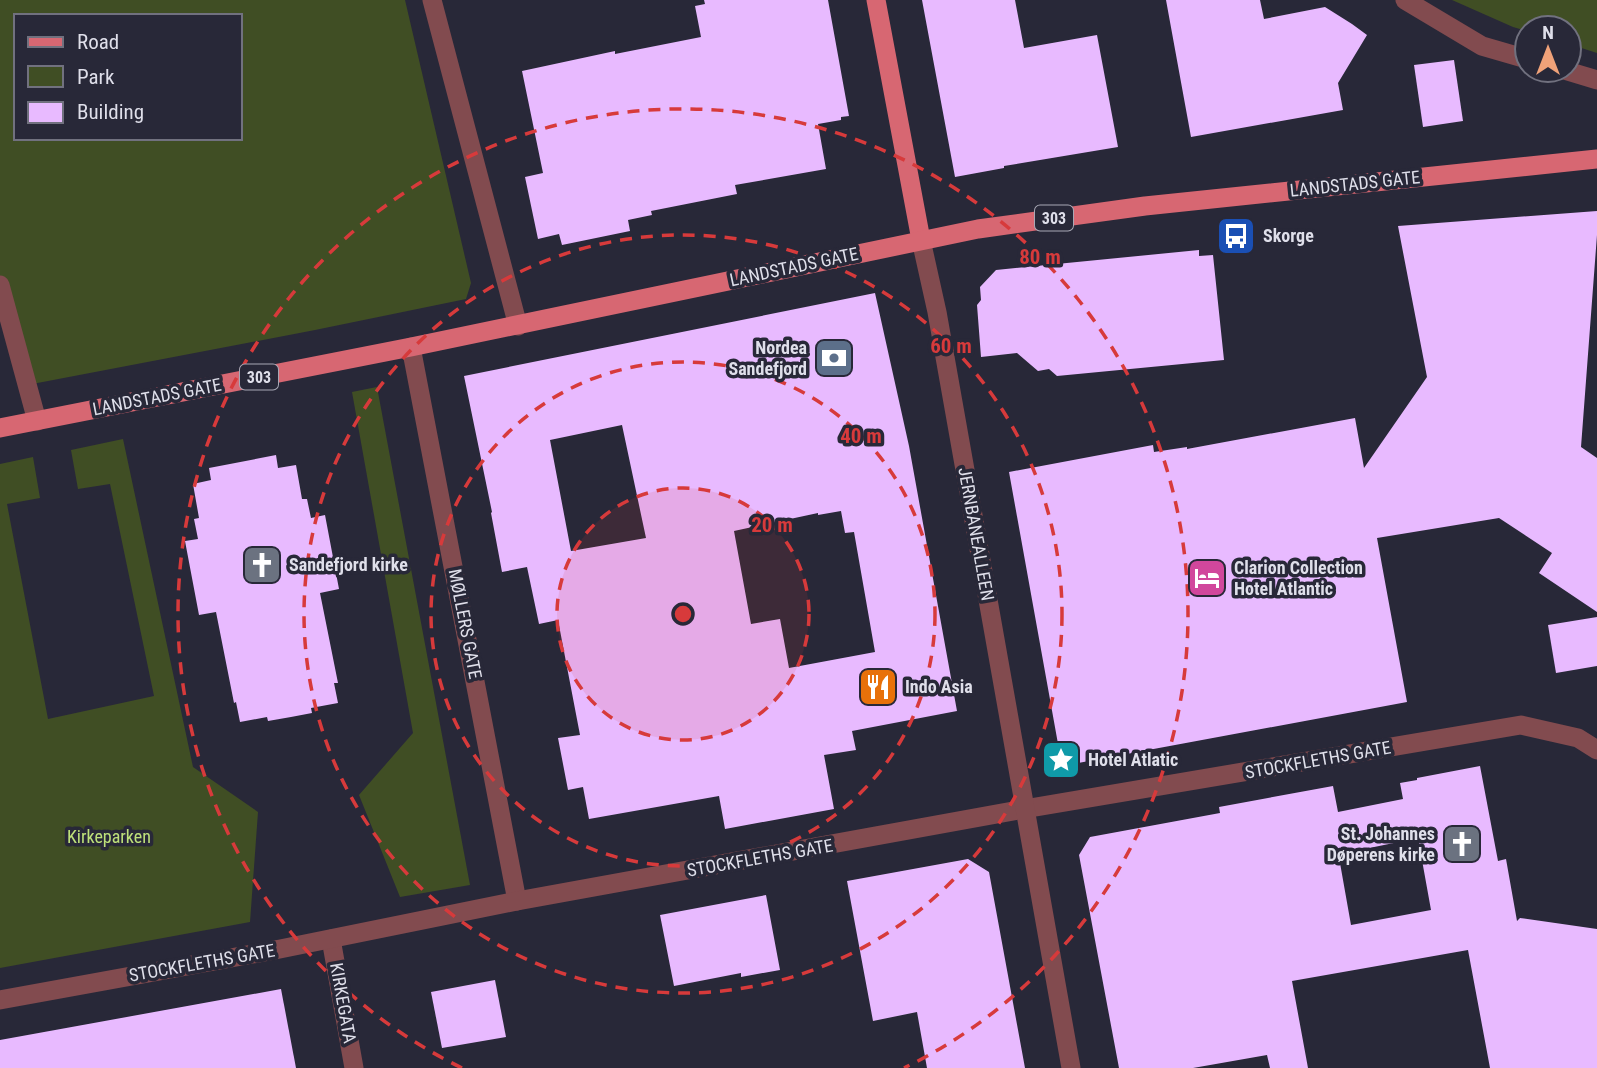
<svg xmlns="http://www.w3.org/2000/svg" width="1597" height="1068" viewBox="0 0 1597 1068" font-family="'Roboto Condensed',sans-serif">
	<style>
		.green { fill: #404e24; fill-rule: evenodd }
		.building { fill: #e8baff; fill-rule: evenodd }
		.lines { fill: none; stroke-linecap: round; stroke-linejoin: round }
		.minor { stroke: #824b4f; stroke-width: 19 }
		.tertiary { stroke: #824b4f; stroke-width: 19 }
		.primary { stroke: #d76772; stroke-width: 19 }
		.ring { fill: none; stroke: #d73a3b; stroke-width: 3.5; stroke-dasharray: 12 9 }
		.labels { text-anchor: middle; stroke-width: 7; stroke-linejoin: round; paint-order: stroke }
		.shield { fill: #282838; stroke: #a8a8b5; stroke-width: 2 }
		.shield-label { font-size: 16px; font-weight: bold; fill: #dfdfea }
		.street-label { font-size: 18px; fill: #dfdfea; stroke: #282838 }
		.poi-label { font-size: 18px; font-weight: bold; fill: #dfdfea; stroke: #282838; text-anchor: start }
		.park-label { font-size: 18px; fill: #bee17a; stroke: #282838 }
		.centre { fill: #d73a3b; stroke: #282838; stroke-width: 3.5 }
		.ring-label { font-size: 21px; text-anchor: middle; font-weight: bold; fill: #d73a3b; stroke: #282838; stroke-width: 7; stroke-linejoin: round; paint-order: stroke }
	</style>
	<rect width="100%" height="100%" fill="#282838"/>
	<g class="green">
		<path d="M0,0H405L471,283L466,299L315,330L27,385L0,286ZM16,16H240V138H16Z"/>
		<path d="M1452,0H1597V53L1569,44V28H1527V31L1513,27Z"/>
		<path d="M377,387L470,885L400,897L359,795L413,733L352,392Z"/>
		<path d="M123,439L193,767L258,812L250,922L0,968V464L33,457L40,498L7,504L48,719L154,696L110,484L78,489L71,450Z"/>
	</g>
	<g class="building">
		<path d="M704,0H828L849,116L841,117V120L818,124L826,169L735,185L737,194L651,211L652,215L628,220L630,231L562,245L559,234L538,239L525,177L543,173L522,71L615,51V54L701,37L695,6L705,4Z"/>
		<path d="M922,0H1015L1024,48L1097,35L1118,147L1004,166V168L955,177Z"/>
		<path d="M1166,0H1260L1264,19L1325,7L1352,24L1367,35L1338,83L1343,110L1191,137Z"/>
		<path d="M1454,60L1463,121L1423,127L1414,65Z"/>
		<path d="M1597,211V235L1581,447L1597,458V612L1539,573L1552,553L1499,518L1377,538L1407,702L1062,766L1009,472L1153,445L1154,452L1187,447V449L1355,418L1364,468L1427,377L1398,226Z"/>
		<path d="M1199,250V256L1213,255L1224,360L1057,376L1049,369L1038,371L1017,353L981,357L977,305L981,300L980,287L996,270Z"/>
		<path d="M875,293L909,446L957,711L852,731L856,750L824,755L834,809L725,829L719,796L589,819L583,787L568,790L558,738L580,735L558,620L539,624L527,567L502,572L491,513L492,512L464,376ZM622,425L646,538L571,551L550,440ZM841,511L845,533L854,532L875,652L789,668L780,619L751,624L734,531L818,513V515Z"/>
		<path d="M276,455L278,468L296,465L302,499H307L311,518L325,515L339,589L320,593L338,683H334L338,703L311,708L312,713L291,717L268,721L267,717L240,722L236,702L234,703L216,612L199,615L185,541L198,539L194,519L199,518L193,484L211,480L209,468Z"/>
		<path d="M1597,617V666L1556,673L1548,625Z"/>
		<path d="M1480,766L1498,861L1506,859L1517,921L1520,918L1597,929V1068H1490L1468,950L1292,981L1308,1068H1270L1267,1055L1193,1068H1119L1079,855L1090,837L1220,813L1219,807L1333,786L1338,812L1403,799L1400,783L1417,780V778ZM1418,838L1431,910L1351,925L1340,863L1347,861L1345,853Z"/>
		<path d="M968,859L989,872L1025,1068H927L917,1012L873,1021L847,881Z"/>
		<path d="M766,895L780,970L741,977V973L674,986L660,915Z"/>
		<path d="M495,980L506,1037L442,1048L431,992Z"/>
		<path d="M281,989L296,1068H0V1040Z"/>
	</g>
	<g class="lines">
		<g class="minor">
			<path d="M432,0L518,326"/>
			<path d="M1405,0L1482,46L1527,59"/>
			<path d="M1564,70L1597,80"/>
			<path d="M0,285L37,421"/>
			<path d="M411,347L517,901"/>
			<path d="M331,939L354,1068"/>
			<path d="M0,1000L280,949L517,901L1024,809L1521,725L1578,738L1597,750"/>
		</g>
		<path class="tertiary" d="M921,240L937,312L1071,1068"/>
		<g class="primary">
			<path d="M876,0L921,240"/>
			<path d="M0,428L411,347L978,229L1145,206L1597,159"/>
		</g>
	</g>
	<circle cx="683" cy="614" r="126" fill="#d73a3b" fill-opacity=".12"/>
	<g class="ring">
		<circle cx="683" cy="614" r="126"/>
		<circle cx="683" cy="614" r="252"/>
		<circle cx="683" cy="614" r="379"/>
		<path d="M462 1068A505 505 0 1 1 904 1068"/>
	</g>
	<defs>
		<symbol id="bus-square" viewBox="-11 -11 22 22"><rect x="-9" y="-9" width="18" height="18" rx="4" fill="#1a4fb4" stroke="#282838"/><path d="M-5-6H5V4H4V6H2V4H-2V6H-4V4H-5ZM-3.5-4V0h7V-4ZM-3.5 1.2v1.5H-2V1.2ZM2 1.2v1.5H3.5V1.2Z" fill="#fff"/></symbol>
		<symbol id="bank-square" viewBox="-11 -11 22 22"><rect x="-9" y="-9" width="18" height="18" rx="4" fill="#5c6f8a" stroke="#282838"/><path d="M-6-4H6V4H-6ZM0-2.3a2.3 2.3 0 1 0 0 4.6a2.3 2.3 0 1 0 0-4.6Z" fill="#fff"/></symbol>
		<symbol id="church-square" viewBox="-11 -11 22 22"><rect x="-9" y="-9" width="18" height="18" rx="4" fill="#6b7280" stroke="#282838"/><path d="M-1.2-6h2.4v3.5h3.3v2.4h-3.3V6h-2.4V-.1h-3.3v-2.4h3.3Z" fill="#fff"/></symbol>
		<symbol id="hotel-square" viewBox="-11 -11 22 22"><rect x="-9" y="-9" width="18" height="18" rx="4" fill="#d1479c" stroke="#282838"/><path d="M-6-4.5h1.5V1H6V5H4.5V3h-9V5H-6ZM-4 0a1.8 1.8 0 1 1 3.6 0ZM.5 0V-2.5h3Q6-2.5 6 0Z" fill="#fff"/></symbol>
		<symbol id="restaurant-square" viewBox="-11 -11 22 22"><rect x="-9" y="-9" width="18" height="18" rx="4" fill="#e8710a" stroke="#282838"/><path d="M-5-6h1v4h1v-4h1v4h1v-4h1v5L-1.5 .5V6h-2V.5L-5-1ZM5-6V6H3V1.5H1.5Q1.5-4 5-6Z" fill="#fff"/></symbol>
		<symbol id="sight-square" viewBox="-11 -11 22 22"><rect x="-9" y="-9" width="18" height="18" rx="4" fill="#0f9aa8" stroke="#282838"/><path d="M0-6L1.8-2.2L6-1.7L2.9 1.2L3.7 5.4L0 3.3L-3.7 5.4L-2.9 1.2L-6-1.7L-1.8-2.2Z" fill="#fff"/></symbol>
	</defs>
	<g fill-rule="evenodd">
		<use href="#bus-square" x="1214" y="214" width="44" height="44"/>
		<use href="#bank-square" x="812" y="336" width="44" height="44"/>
		<use href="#church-square" x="240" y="543" width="44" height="44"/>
		<use href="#hotel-square" x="1185" y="556" width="44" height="44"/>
		<use href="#restaurant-square" x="856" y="665" width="44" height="44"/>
		<use href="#sight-square" x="1039" y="738" width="44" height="44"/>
		<use href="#church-square" x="1440" y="822" width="44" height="44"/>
	</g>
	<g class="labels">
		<g class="shield">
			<rect x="1035" y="205.5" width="38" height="25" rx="5"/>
			<rect x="240" y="364.5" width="38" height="25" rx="5"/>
		</g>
		<g class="shield-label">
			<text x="1054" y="224">303</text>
			<text x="259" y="383">303</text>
		</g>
		<g class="street-label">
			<text transform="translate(1355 184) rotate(-6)" y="6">LANDSTADS GATE</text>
			<text transform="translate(794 267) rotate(-12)" y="6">LANDSTADS GATE</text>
			<text transform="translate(157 397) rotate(-11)" y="6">LANDSTADS GATE</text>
			<text transform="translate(976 534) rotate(80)" y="6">JERNBANEALLEEN</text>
			<text transform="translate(465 624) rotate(79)" y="6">MØLLERS GATE</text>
			<text transform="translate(1318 760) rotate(-10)" y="6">STOCKFLETHS GATE</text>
			<text transform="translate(760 858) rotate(-10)" y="6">STOCKFLETHS GATE</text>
			<text transform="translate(202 963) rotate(-10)" y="6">STOCKFLETHS GATE</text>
			<text transform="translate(343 1003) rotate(80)" y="6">KIRKEGATA</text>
		</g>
		<g class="poi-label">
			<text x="1263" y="242">Skorge</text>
			<text x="807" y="354" text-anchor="end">Nordea<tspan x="807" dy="21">Sandefjord</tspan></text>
			<text x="289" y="571">Sandefjord kirke</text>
			<text x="1234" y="574">Clarion Collection<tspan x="1234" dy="21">Hotel Atlantic</tspan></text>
			<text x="905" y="693">Indo Asia</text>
			<text x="1088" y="766">Hotel Atlatic</text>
			<text x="1435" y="840" text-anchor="end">St. Johannes<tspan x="1435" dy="21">Døperens kirke</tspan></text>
		</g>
		<g class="park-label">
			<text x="109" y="843">Kirkeparken</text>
		</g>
	</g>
	<circle cx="683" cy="614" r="10" class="centre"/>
	<g class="ring-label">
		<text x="1040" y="264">80 m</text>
		<text x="951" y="353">60 m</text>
		<text x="861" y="443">40 m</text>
		<text x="772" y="532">20 m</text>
	</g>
	<rect x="14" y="14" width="228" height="126" fill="#282838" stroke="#71717f" stroke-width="2"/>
	<rect x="28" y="37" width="35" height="10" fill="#d76772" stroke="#71717f" stroke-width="2"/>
	<text x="77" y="49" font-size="21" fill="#dfdfea">Road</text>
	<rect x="28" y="66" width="35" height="21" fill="#404e24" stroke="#71717f" stroke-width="2"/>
	<text x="77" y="84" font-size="21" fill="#dfdfea">Park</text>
	<rect x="28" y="102" width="35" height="21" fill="#e8baff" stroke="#71717f" stroke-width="2"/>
	<text x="77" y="119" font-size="21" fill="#dfdfea">Building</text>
	<g transform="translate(1548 49)"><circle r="33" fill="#282838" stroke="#71717f" stroke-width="2"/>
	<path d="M0-5L12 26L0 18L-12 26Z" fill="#f0a279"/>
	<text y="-10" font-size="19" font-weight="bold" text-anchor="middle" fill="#dfdfea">N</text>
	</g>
</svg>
